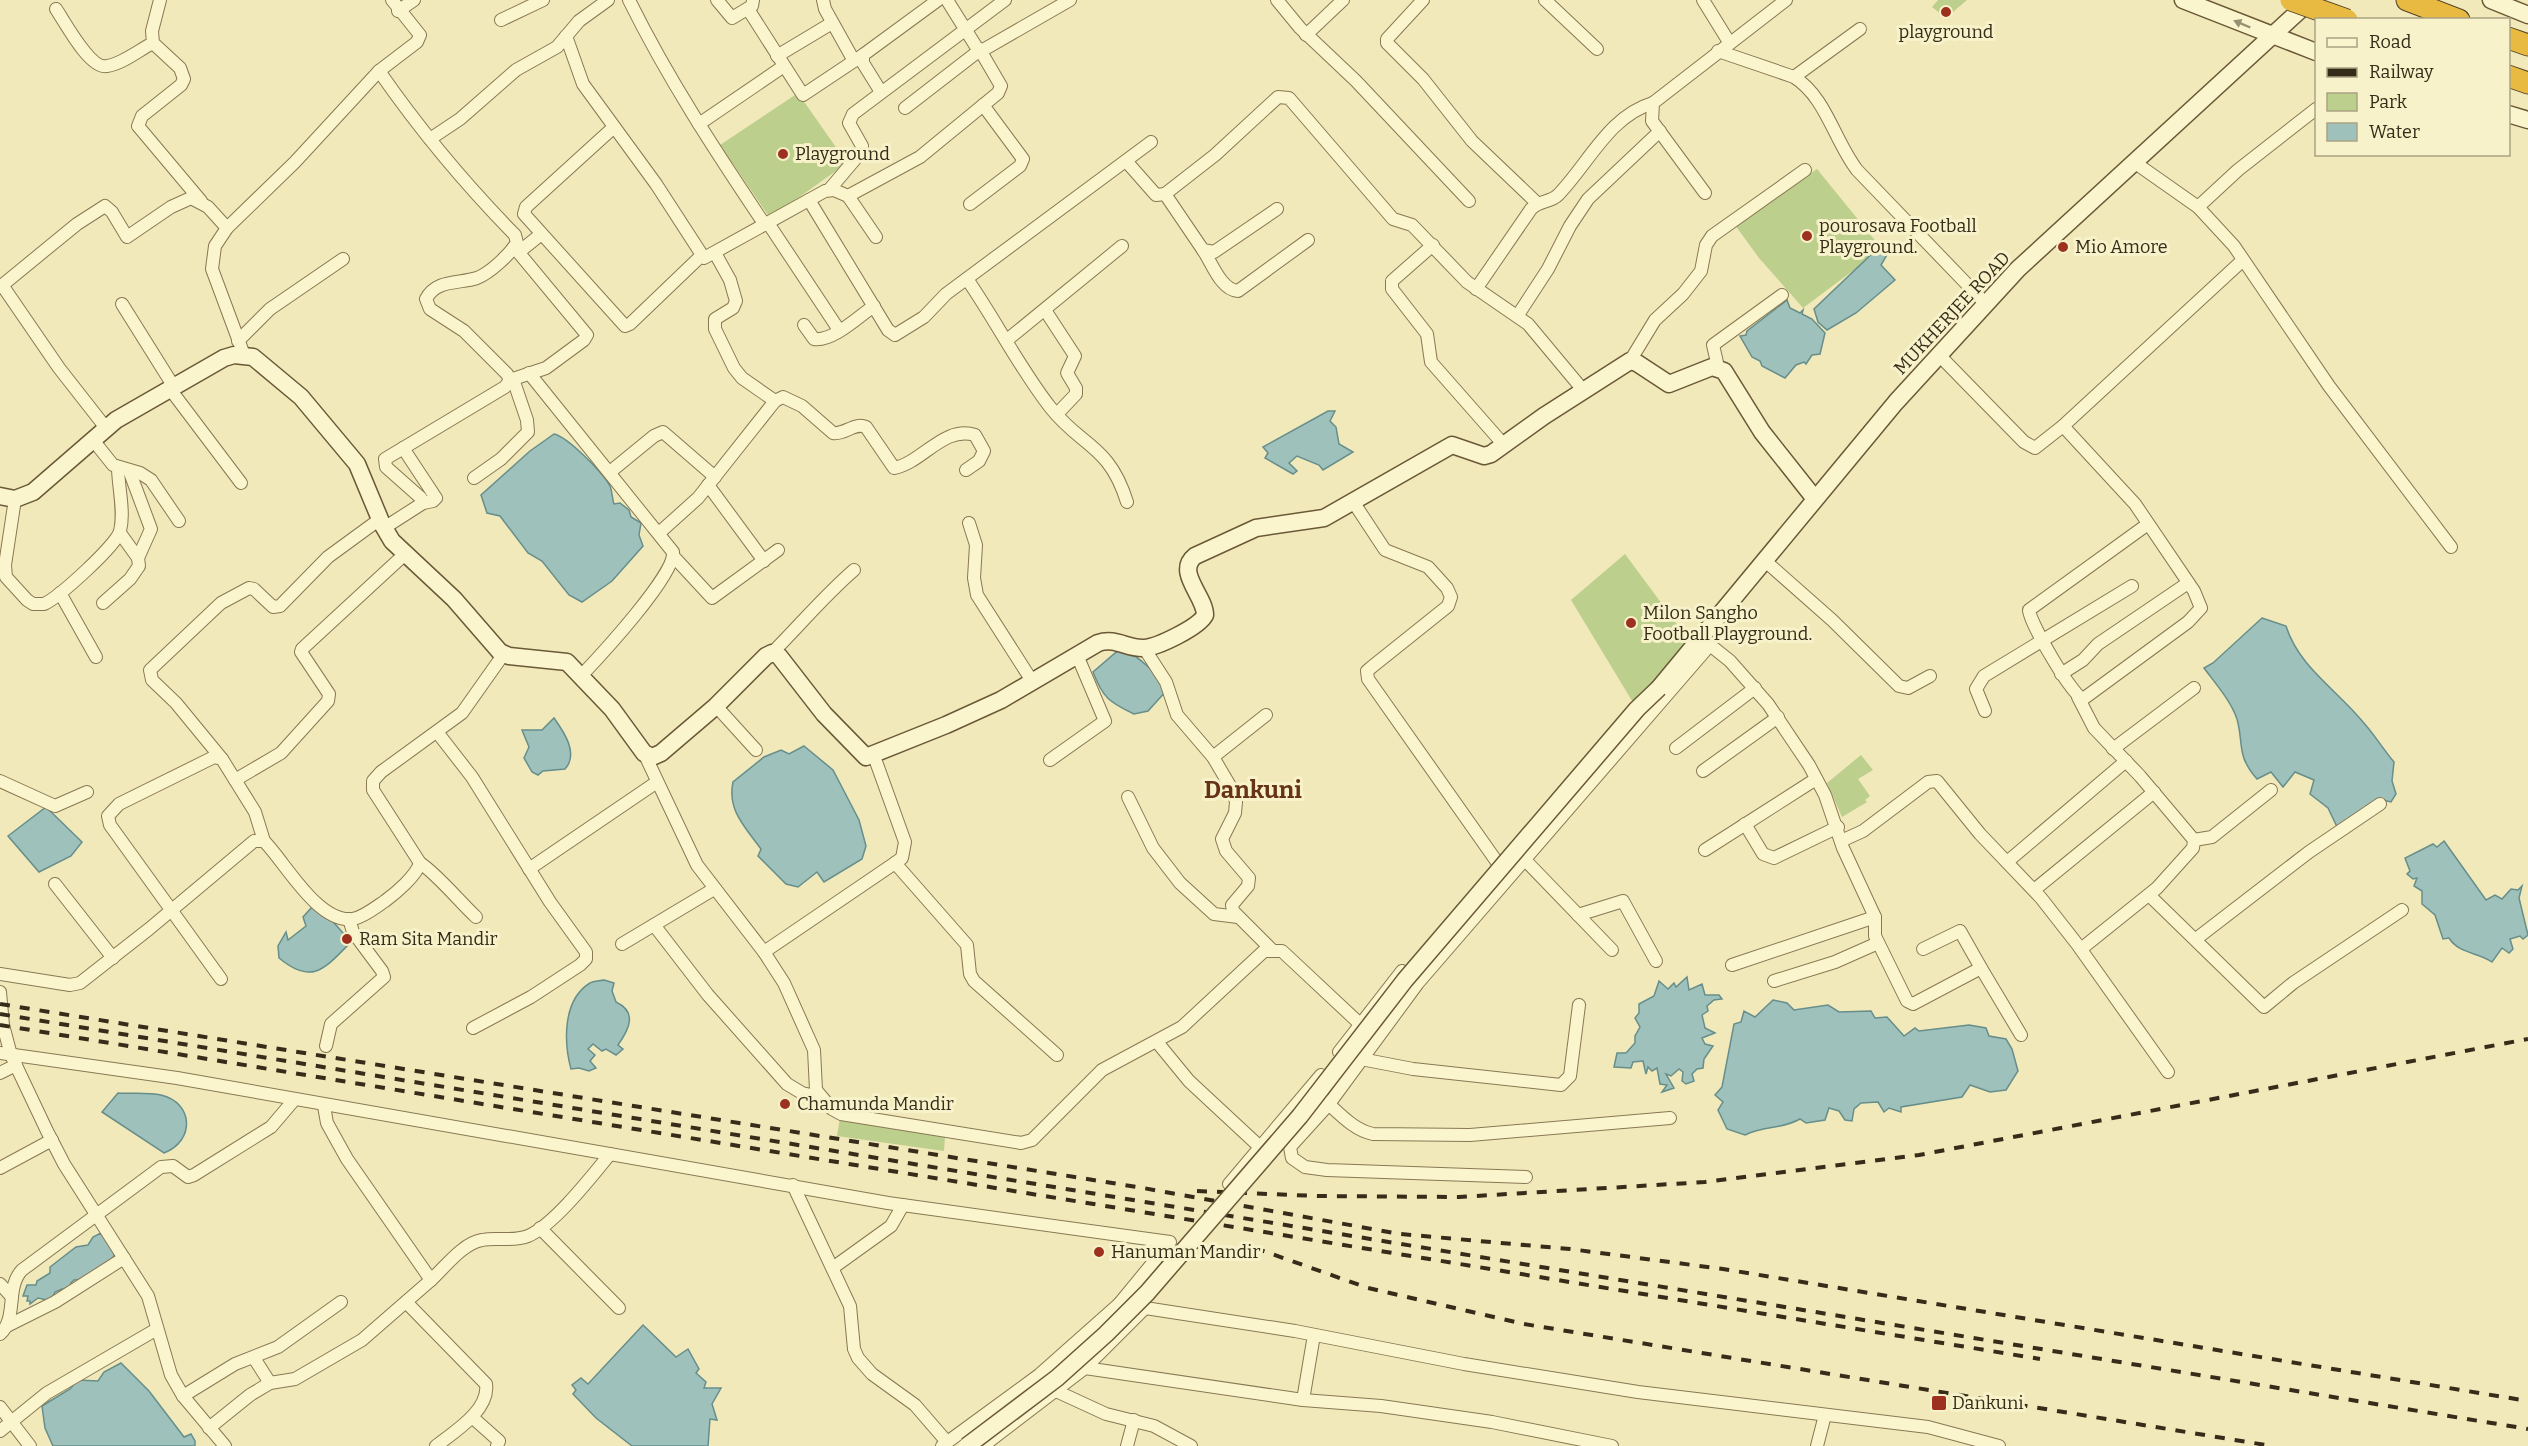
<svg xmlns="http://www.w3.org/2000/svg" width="2528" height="1446" viewBox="0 0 2528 1446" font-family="Bitter,serif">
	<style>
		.green { fill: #bdcf8d }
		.water { fill: #9fc1bc; stroke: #668e8b; stroke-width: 1.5 }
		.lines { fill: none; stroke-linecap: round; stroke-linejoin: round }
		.street-casing { stroke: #887853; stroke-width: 14 }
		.secondary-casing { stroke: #6a5837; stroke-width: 19 }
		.highway-casing { stroke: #554428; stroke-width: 23 }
		.street { stroke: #fbf5cd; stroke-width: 12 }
		.secondary { stroke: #fbf5cd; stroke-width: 16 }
		.highway { stroke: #e9ba41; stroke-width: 21 }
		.rail { stroke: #362c19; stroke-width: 4; stroke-dasharray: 10 10; stroke-linecap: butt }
		.secondary-bridge-casing { stroke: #6a5837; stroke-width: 19; stroke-linecap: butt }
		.highway-bridge-casing { stroke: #554428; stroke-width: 23; stroke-linecap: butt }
		.secondary-bridge { stroke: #fbf5cd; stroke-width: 16 }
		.highway-bridge { stroke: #e9ba41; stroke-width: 21 }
		.oneway { fill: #989073 }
		.poi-dot { fill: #9c311f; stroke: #f8f2ca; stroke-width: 2 }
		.labels { text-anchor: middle; stroke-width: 6; stroke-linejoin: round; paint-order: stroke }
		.poi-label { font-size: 18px; fill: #362c19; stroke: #f8f2ca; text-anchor: start }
		.street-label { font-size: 18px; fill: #362c19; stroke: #f8f2ca }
		.district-label { font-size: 24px; font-weight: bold; fill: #663316; stroke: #f8f2ca }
	</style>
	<rect width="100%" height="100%" fill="#f1e9ba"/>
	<g class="green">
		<path d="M1938,0H1967L1946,18L1932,7Z"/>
		<path d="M798,93L847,163L770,218L720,145Z"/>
		<path d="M1817,169L1882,249L1803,308L1759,258L1735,225Z"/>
		<path d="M1625,554L1693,646L1637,709L1571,600Z"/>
		<path d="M1861,755L1873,770L1858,779L1870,796L1865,800L1867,802L1842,817L1827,783Z"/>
		<path d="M840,1118L945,1137L944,1151L837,1136Z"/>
	</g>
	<g class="water">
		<path d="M1880,246L1888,253L1881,265L1895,280L1856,313L1827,330L1818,322L1814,309Z"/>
		<path d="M1787,300L1790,308L1800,313L1803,310L1802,314L1812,319L1825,333L1820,354L1812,355L1806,364L1804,362L1796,365L1785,378L1762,366L1760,361L1752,357L1740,336L1746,335L1747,331Z"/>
		<path d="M1328,411H1335L1330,421L1336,427L1339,444L1353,452L1323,470L1319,465L1297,456L1289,463L1297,471L1293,474L1265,458L1268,453L1263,447Z"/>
		<path d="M554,434C568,437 603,473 610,486C612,490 612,498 614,504L620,503L629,510L631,517L641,523L639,535L643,546L612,581L582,602L569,595L542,561L528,553L500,516L487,513L481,495L530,451Z"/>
		<path d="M2262,618L2286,626C2299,667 2336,689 2363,722C2374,734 2383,749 2394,762L2392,781L2396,794L2391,802L2383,800L2339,831L2328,808L2310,794L2314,780L2295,772L2283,787L2271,772L2257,779C2236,755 2244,745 2237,719C2231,701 2215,683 2204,668L2213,663Z"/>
		<path d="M1121,648C1141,658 1154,671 1168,689L1148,711L1134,714C1109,702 1103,698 1093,672Z"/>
		<path d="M554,718C564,732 579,754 565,769L543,771L538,775L532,772L524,758L529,747L522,730H542Z"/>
		<path d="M804,746L833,770L859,820L866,846L862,859L824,882L817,872L798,887L786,884L758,856L761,849C745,827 727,810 733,782L764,757L781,750L789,754Z"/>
		<path d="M46,807L82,842L71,856L39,872L8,836Z"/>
		<path d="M2444,841L2486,900L2495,895L2502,899L2511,889L2518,890L2522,886L2519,898L2528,935L2523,939L2520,936L2510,939L2513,949L2509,953L2502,948L2492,962C2478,952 2459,954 2449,938L2443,939L2435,915L2422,904V891L2414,886L2417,878L2413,879L2407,874L2410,871L2405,858L2433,844L2437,847Z"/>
		<path d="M313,906L328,916L351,942C325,968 313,986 279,958L278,946L286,932L288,940L306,926L303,917Z"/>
		<path d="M1687,977L1689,990L1702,984L1705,995H1719L1722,999L1714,1000L1707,1006L1708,1011L1702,1015L1705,1028L1715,1033L1702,1038L1705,1044L1713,1046L1704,1059L1703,1068L1697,1069L1692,1074L1694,1081L1686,1084L1682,1081L1683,1072L1679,1069L1671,1076L1666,1074L1674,1088L1662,1092L1667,1085L1660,1084L1657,1068L1652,1071L1648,1067L1646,1074L1643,1061L1633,1062L1631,1068L1614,1067L1617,1053H1626L1635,1043V1036L1640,1027L1635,1018L1639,1013V1004L1654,996L1659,981L1668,989L1674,983L1676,987Z"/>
		<path d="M604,980L614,983L612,991L616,1002C637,1012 630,1028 618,1045L623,1049L616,1055L606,1049L602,1051L593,1044L588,1049L595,1055L590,1061L596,1068L589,1071L579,1068L571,1069C564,1043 562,1000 590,983C593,981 600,981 604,980Z"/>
		<path d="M1773,1000L1787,1003L1794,1010L1828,1005L1839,1012L1871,1011L1875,1018L1887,1017L1904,1036L1915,1028L1919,1031L1969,1025L1986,1028L1989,1036L2006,1039L2012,1049L2018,1071L2006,1090L1990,1092L1970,1085L1962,1097L1901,1107V1112L1889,1108L1884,1112L1878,1102L1861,1103L1854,1109L1852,1121L1845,1120L1839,1111L1829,1108L1825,1120L1806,1123L1800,1119C1781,1130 1764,1125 1745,1135L1727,1129L1718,1110L1723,1102L1715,1095L1722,1087L1734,1024L1741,1022L1744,1011L1755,1017Z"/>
		<path d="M118,1093C131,1094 148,1092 161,1095C194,1103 195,1141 164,1153L102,1112Z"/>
		<path d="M101,1233L116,1252C111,1265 88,1280 74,1280L71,1283L78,1286L72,1291L62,1289L55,1292L51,1301L38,1298L30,1304V1301H27L28,1296H23L27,1285H36L37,1281L50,1273V1267L76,1247L88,1245L93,1237Z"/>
		<path d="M643,1325L676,1357L688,1349L699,1369L696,1373L706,1382L704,1388H721L712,1404L717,1420L710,1419L708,1446H632L596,1418L573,1394L576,1390L572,1385L581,1378L588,1384Z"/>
		<path d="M121,1363L149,1391L184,1437L191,1434L195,1441V1446H53L45,1428L42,1406L70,1389L78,1380L98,1381L104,1372Z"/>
	</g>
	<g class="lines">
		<defs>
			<g id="street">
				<path d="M160,0L152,31L153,43L180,68L184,79L181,85L142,116L138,126L201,201"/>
				<path d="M629,0C668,79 716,152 765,225"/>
				<path d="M717,0L732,18L752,6L753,0"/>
				<path d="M823,0L825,9L854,61"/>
				<path d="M947,0L977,48L983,50L1070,0"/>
				<path d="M1277,0L1300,28L1356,81L1469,201"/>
				<path d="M1423,0L1387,39V43L1423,79L1472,141L1537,203"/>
				<path d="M1545,0L1597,49"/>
				<path d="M1703,0L1729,42"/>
				<path d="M56,9C65,22 90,70 107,66C122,64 139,50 153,43"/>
				<path d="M748,9L803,95L863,55"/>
				<path d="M398,11L414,0"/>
				<path d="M501,20L543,0"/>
				<path d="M1306,35L1343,0"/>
				<path d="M566,36L583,84L656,184L704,258L825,191L834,190L848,196L920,157L998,93L1001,86L980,50L905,108"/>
				<path d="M1718,51L1794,77C1826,97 1834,140 1857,170L1986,304"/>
				<path d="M777,56L832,23"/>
				<path d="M379,71C420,130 465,184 515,235L517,243C509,255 490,273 477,278C459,284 436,279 426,299L430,309L464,331L507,374L510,380L505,387L385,459L386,467L421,498L423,503L384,528"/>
				<path d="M1794,77L1860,29"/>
				<path d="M881,92L863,63V55L938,0"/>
				<path d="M699,124L784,66"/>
				<path d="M614,127L526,207L524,214L625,326L630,324L701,256"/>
				<path d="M430,139L460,119L516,70L557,47L579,21L608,0"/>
				<path d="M1126,161L1156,195L1165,194L1215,155L1278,97L1289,98L1393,219L1412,225L1467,282L1528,324L1583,390"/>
				<path d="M2134,162L2198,207L2234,246L2329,386L2451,547"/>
				<path d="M829,190L862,151V146L849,123L853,114L1005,0"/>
				<path d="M1705,193L1652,121L1653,103L1786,0"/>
				<path d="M1165,194L1203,250L1214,252L1277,209"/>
				<path d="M848,196L876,237"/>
				<path d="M809,200L888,330L895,335L924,317L946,294L1151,142"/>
				<path d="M970,204L1020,166L1023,159L983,105"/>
				<path d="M2198,207L2238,170L2316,109"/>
				<path d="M768,223L839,330"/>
				<path d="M1433,245L1392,281V289L1427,334L1431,362L1504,445"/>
				<path d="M1203,250C1212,263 1221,290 1238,291L1308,240"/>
				<path d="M519,252L540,235"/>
				<path d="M715,253L730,280L736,301L733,308L715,319V329L734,368L742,378L775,401"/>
				<path d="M967,279C996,321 1019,367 1050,407C1081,447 1109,444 1127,502"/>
				<path d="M2,285L59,368L106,428"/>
				<path d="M0,287L77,224L105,206L112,212L127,237L171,207L191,198L208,207L227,228"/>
				<path d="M1476,289L1531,209C1539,200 1550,203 1558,195C1589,163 1609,116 1653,103"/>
				<path d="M122,304L174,387"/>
				<path d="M1045,310L1075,356L1067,373L1076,388V394L1057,414"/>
				<path d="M1518,315L1548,269L1570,226L1588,199L1660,131"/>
				<path d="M804,325L814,339C833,342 859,316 874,306"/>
				<path d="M1007,340L1122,246"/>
				<path d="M238,341L270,309L343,259"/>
				<path d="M244,355L212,269L215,246L227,228L295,162L379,71L417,42L420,35L392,0"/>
				<path d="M1939,355L2024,442L2035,448L2063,426L2243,260"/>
				<path d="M1630,361L1655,320L1683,294L1701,271L1706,245L1712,236L1805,170"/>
				<path d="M1718,367L1713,345L1782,295"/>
				<path d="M529,373L673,552C676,574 600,656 582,675"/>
				<path d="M510,380L546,368L584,340L587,335L514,247"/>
				<path d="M170,389L241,483"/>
				<path d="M2063,426L2135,504L2194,591L2201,608L2188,622L2083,699C2071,694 2030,623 2029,610L2148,524"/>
				<path d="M93,440L113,465L140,473L151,480L179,521"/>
				<path d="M403,448L436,498L433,501L423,503"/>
				<path d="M129,470L151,529L138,558"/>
				<path d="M610,472L654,436L663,432L715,477"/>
				<path d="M474,478L501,459L528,432L527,420L513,379"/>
				<path d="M708,485L764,561"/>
				<path d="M15,499L5,565L6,577L27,600L33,604H44C58,598 117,545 120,531C125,512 118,486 118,467"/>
				<path d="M1354,503L1385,550L1428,567L1447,588L1451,597L1448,606L1373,666L1367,671L1368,679L1497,862"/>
				<path d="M969,523L976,545L974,578L977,595L1032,681"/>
				<path d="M659,533L698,498L775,401L783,397L802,406L833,433C845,435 854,422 866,427L894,468C922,463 944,425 975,435L984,451L979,461L966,470"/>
				<path d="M674,557L712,598L778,550"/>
				<path d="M1764,560L1832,620L1899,686L1908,688L1930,676"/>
				<path d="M60,593L96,657"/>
				<path d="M103,603L130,579L139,566L138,558L120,533"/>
				<path d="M1694,638L1700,637L1730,661L1768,704L1809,765L1825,795L1843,848L1875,917V936L1907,1001L1913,1004L1981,968L2021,1035"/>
				<path d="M1144,648L1166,682L1177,715L1213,757L1233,791L1236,802L1235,813L1222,839L1226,851L1249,878L1248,886L1232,905L1233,911L1272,950"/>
				<path d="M772,653C800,625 824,596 854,570"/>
				<path d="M2061,674L2083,660L2098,644L2188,583"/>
				<path d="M2078,697L2094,728L2140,776L2194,840L2193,848L2157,888L2081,949"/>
				<path d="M716,706L756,750"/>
				<path d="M1985,711L1976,689L1984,676L2132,586"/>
				<path d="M437,732L472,777L550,902L586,952V959L580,965L531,997L473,1028"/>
				<path d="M1676,748L1755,688"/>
				<path d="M2113,749L2194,688"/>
				<path d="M644,753L697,865L764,952L784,983L814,1050L816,1090L832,1109L841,1114L1021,1143L1032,1140L1102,1070L1182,1027L1264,951H1282L1360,1024"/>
				<path d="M874,756L905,842L902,858L895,863"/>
				<path d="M1213,757L1266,715"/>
				<path d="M222,759L176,703L152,680L150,670L221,603L249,588L254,589L273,607L280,606L328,557L380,519"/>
				<path d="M1050,760L1105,721L1077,655"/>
				<path d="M1703,771L1778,717"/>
				<path d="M235,780L281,753L328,701L329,694L301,652L302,649L405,554"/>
				<path d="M0,781L55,806L87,792"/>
				<path d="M1128,797L1153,848L1180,883L1214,914L1238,917"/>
				<path d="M1745,824L1763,854L1774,858L1838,827"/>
				<path d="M2194,840L2212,837L2271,790"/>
				<path d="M1841,841L1863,831L1928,782L1937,781L1980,834L2041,898L2077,944L2168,1072"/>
				<path d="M1705,850L1816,779"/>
				<path d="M1526,861L1612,950"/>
				<path d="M2007,862L2126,761"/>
				<path d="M420,863C436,873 460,902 476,917"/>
				<path d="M529,869L657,782"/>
				<path d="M55,884L113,958"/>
				<path d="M2034,890L2154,792"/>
				<path d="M2149,895L2264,1007L2293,983L2402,910"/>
				<path d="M1578,915L1623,901L1656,961"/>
				<path d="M654,925L708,995L787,1084L802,1093L820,1097"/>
				<path d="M2196,939L2309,852L2380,804"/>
				<path d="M622,944L714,889"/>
				<path d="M1923,949L1960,931L1981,968"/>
				<path d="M764,952L895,863L967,945L970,974L974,981L1057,1055"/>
				<path d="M1732,965L1875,917"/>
				<path d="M0,974L70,985L80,983L149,929L254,841H264C285,862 318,924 353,919C364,917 376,907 385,901C396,893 416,876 420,863L373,790V781L381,772L462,713L503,655"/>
				<path d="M221,979L110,825L108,816L119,804L214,757L222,759L255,812L264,841"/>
				<path d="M1774,981L1835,962L1878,943"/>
				<path d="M0,992L3,1025L11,1055L47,1131L64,1164L148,1296L171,1375L183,1396L225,1446"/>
				<path d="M1157,1042L1189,1081L1260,1147"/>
				<path d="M326,1046L331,1024L384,977L382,971L353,932L349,919"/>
				<path d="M1339,1052L1402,971"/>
				<path d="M0,1053L177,1078L888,1203L1170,1242L1119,1304"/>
				<path d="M1361,1059L1413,1069L1561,1085L1570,1076L1579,1005"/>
				<path d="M0,1073L16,1065"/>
				<path d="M1323,1099C1338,1112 1353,1130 1373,1134L1470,1135L1670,1118"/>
				<path d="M0,1168L52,1140"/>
				<path d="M1526,1177L1327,1170L1305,1167L1292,1158L1290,1147L1329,1104L1418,983L1710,645"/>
				<path d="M1229,1184L1321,1075"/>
				<path d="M793,1185L850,1306L854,1349L858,1358L872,1374L915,1405L947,1442"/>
				<path d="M540,1228L619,1308"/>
				<path d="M834,1267L891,1226L903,1205"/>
				<path d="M431,1280C445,1267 463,1243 482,1240C497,1237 513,1242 528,1236C554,1225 592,1176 610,1154"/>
				<path d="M0,1284L12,1297"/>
				<path d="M406,1302L486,1384C490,1410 454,1432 436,1446"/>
				<path d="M7,1326L55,1302L124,1258"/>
				<path d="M0,1334C18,1318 5,1288 22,1270L161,1167L173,1166L188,1177L194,1175L271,1127L294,1100"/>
				<path d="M254,1358L270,1383"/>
				<path d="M1085,1368L1303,1400L1381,1406L1492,1422L1612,1446"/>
				<path d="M1056,1391L1106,1414L1154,1426L1191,1446"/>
				<path d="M183,1396L235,1364L278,1347L341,1302"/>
				<path d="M1303,1400L1314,1335"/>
				<path d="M0,1407L30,1446"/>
				<path d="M472,1417L499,1441L497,1446"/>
				<path d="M209,1428L250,1395L270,1383L295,1379L362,1340L431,1280L347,1159L327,1123L324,1106"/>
				<path d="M0,1431L47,1393L157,1329"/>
				<path d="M942,1446L1039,1375L1119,1304L1295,1331L1464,1364L1638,1392L1928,1427L1999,1446"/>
				<path d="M983,1446L1085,1368L1145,1308"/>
				<path d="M1127,1446L1134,1420"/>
				<path d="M1817,1446L1825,1415"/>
			</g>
			<g id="secondary">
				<path d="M2183,0L2316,52"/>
				<path d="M2491,0L2528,15"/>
				<path d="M2508,114L2528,120"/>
				<path d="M0,496L15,499L33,492L116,420L224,358L234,355L253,357L301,397L357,464L382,524L392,541L454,599L500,652L509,656L567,662L612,709L644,753L652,757L661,753L716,706L766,656L772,653L779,656L824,714L866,757L946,725L1001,700L1098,643C1116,637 1127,649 1144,648C1158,647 1199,627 1205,615C1205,596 1175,572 1195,556L1256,528L1324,518L1452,445L1484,456L1491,454L1544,416L1630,361L1637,363L1669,384L1712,367L1724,371L1762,432L1815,499"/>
				<path d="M1659,688L1896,402L2018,269L2311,0"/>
			</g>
			<g id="highway">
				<path d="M2407,0L2459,20"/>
				<path d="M2508,38L2528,45"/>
				<path d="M2508,76L2528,83"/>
			</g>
		</defs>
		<use href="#street" class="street-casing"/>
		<use href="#secondary" class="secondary-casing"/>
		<use href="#highway" class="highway-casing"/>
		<use href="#street" class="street"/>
		<use href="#secondary" class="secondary"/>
		<use href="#highway" class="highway"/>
		<g class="rail">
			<path d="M0,1004L1143,1188L1400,1234L1570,1249L1723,1269L2528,1401"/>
			<path d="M0,1014L2528,1429"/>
			<path d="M0,1025L2040,1359"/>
			<path d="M1197,1191L1317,1196L1459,1197L1705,1182L1919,1155L2528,1039"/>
			<path d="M1255,1248L1368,1288L1524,1324L2272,1446"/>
		</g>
		<defs>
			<path id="secondary-bridge" d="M967,1446L1057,1378L1106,1334L1147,1293L1300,1116L1405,980L1637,709L1659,688"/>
			<path id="highway-bridge" d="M2291,0L2347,20"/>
		</defs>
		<use href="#secondary-bridge" class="secondary-bridge-casing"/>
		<use href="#highway-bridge" class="highway-bridge-casing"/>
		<use href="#secondary-bridge" class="secondary-bridge"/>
		<use href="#highway-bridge" class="highway-bridge"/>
	</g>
	<defs><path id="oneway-solid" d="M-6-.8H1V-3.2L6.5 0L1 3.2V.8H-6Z" transform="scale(1.5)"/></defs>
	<use class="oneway" href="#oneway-solid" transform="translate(2242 24) rotate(-157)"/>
	<g class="poi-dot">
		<circle cx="1946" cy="12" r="6"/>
		<circle cx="783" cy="154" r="6"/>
		<circle cx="1807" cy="236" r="6"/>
		<circle cx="2063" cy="247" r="6"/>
		<circle cx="1631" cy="623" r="6"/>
		<circle cx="347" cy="939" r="6"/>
		<circle cx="785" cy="1104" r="6"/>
		<circle cx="1099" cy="1252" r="6"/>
		<rect x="1931" y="1395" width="16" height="16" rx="3"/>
	</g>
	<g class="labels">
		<g class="poi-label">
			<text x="1946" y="38" text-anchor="middle">playground</text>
			<text x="795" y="160">Playground</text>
			<text x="1819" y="232">pourosava Football<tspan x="1819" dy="21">Playground.</tspan></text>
			<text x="2075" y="253">Mio Amore</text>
			<text x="1643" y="619">Milon Sangho<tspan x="1643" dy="21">Football Playground.</tspan></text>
			<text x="359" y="945">Ram Sita Mandir</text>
			<text x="797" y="1110">Chamunda Mandir</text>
			<text x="1111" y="1258">Hanuman Mandir</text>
			<text x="1952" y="1409">Dankuni</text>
		</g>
		<g class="street-label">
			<text transform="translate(1952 313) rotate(-47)" y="6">MUKHERJEE ROAD</text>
		</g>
		<g class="district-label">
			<text x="1253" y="798">Dankuni</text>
		</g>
	</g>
	<rect x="2315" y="18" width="195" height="138" fill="#f8f2ca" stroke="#aaa383" stroke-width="1.5"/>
	<rect x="2327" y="38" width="30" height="9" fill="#fbf5cd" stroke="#aaa383" stroke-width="1.5"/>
	<text x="2369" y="48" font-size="18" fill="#362c19">Road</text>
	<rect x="2327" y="68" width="30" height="9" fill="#362c19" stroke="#aaa383" stroke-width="1.5"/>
	<text x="2369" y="78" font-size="18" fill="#362c19">Railway</text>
	<rect x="2327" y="93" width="30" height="18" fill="#bdcf8d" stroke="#aaa383" stroke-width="1.5"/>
	<text x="2369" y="108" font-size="18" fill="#362c19">Park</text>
	<rect x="2327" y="123" width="30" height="18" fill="#9fc1bc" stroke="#aaa383" stroke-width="1.5"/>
	<text x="2369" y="138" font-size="18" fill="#362c19">Water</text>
</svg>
